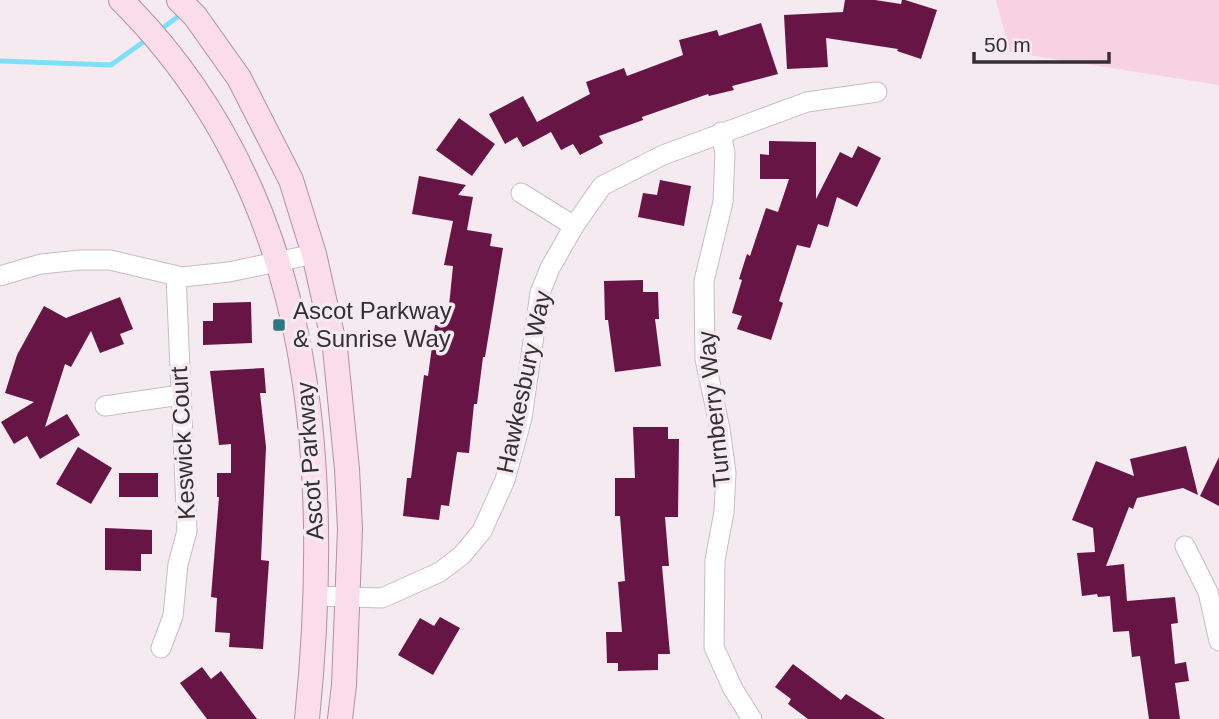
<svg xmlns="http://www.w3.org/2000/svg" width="1219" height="719" viewBox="0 0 1219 719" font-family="Helvetica,sans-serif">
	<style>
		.green { fill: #f8d1e3 }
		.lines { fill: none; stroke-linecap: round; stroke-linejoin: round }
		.stream { stroke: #7ce0f7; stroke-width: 5 }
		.building { fill: #661545 }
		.minor-casing { stroke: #c7bdc1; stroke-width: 21 }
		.major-casing { stroke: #b391a1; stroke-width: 26 }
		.minor { stroke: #fff; stroke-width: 19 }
		.major { stroke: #fbdceb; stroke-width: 24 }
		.poi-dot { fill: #317685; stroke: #f4eaef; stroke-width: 2.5 }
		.labels { text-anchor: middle; stroke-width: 7; stroke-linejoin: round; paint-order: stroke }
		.poi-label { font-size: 24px; fill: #343032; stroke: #f4eaef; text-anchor: start }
		.street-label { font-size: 24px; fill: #343032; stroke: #f4eaef }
	</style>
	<rect width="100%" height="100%" fill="#f4eaef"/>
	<path class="green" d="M996,0H1219V85L1010,52Z"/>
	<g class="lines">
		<g class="stream">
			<path d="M157,32L183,13"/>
			<path d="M0,61L111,65L146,40"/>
		</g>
	</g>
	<g class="building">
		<path d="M845,0H875L901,4L902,0H905L937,10L921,59L897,51L898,49L826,38L828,67L787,69L784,15L843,12Z"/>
		<path d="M761,23L778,74L732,86L734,90L709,96L708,94L642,117L643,120L599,136L603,143L580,155L573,144L561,150L551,132L523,147L517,137L505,144L489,114L523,96L537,122L590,94L586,82L624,68L627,76L683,55L679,40L717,30L719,36Z"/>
		<path d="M459,118L495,144L472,176L436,150Z"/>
		<path d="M769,141L816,142V199L840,152L852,158L858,146L881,158L857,207L837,197L828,227L818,224L810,248L797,245L779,301L783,303L771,340L737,329L742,316L732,313L742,280L739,279L747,254L750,256L766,208L778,212L789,179H760V154L769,155Z"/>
		<path d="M419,176L466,185L458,195L473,197L467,230L492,234L490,246L503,248L485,357H483L477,404H474L469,453L457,452L449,506L441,505L439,520L403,516L407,478H411L424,375L428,376L435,325L447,326L453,266L444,265L453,221L412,214Z"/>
		<path d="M660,180L691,186L684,226L638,217L643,193L657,195Z"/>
		<path d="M643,280V292H658L659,319H655L661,366L615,372L608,320H605L604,281Z"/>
		<path d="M120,297L133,329L120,334L124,344L100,353L91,331L71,367L65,364L45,427L67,414L80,435L40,459L27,436L14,444L1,422L34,402L5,393L17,355L44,306L66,318Z"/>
		<path d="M251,302L252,343L203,345V321H213V303Z"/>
		<path d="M264,368L266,393H260L266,447L261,560L269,561L263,649L229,647L230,633L215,632L217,598L211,597L219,497H217V473H231V444L219,445L210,371Z"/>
		<path d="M633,427H668V439H679L678,517H665L669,566H662L670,654H658V670L618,671V663H607L606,632H622L618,582L625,581L620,516H615V478H635Z"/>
		<path d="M1186,446L1198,495L1183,488L1137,498L1133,509L1129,507L1106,566L1124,564L1127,601L1175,597L1178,623L1171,624L1175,664L1186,662L1189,681L1175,683L1180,719H1149L1140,656L1132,657L1129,631L1113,632L1110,596L1098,597L1097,594L1082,596L1077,553L1095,552L1093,528L1072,520L1096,461L1134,476L1130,459Z"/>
		<path d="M78,447L112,468L91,504L56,484Z"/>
		<path d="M1219,457V506L1200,496Z"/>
		<rect x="119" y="473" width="39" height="24"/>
		<path d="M105,528L152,530V554H141V571L105,570Z"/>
		<path d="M440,617L460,628L433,675L398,655L420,618L434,626Z"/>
		<path d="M793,664L841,700L846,694L885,719H808L788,704L791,699L775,687Z"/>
		<path d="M202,667L211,679L221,671L257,719H207L180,683Z"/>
	</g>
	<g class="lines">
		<defs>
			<g id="minor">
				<path d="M721,132L725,153L723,202L704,281L705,359L720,429L726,473L724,512L715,560L714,647L733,689L752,719"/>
				<path d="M521,193L574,226"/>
				<path d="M0,276L41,264L80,260H110L182,277L229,272L314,254"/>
				<path d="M105,406L180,395"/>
				<path d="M1185,546L1208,592L1219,641"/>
				<path d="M315,596L382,598L440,572L462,555L482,531L505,480L522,418L540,293L550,268L574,226L602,186L663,155L807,102L877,92"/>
				<path d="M161,648L173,616L178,564L187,531L176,276"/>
			</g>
			<g id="major">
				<path d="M121,0C315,192 333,463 307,719"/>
				<path d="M179,0L195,16L239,78L291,180L314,254L335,348L347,469L350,529L344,685L340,719"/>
			</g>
		</defs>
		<use href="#minor" class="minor-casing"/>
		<use href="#major" class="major-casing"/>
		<use href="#minor" class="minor"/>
		<use href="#major" class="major"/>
	</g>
	<rect class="poi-dot" x="272" y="318" width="14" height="14" rx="3.5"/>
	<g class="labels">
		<g class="poi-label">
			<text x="293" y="319">Ascot Parkway<tspan x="293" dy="28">&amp; Sunrise Way</tspan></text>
		</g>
		<g class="street-label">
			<text transform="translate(524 382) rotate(-78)" y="8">Hawkesbury Way</text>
			<text transform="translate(714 409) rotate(-96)" y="8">Turnberry Way</text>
			<text transform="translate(183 443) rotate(-93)" y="8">Keswick Court</text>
			<text transform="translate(310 461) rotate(-94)" y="8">Ascot Parkway</text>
		</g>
	</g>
	<path d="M974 52v10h135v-10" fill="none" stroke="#343032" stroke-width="3.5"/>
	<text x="984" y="52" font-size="21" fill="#343032" stroke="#f4eaef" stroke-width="5" paint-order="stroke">50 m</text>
</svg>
